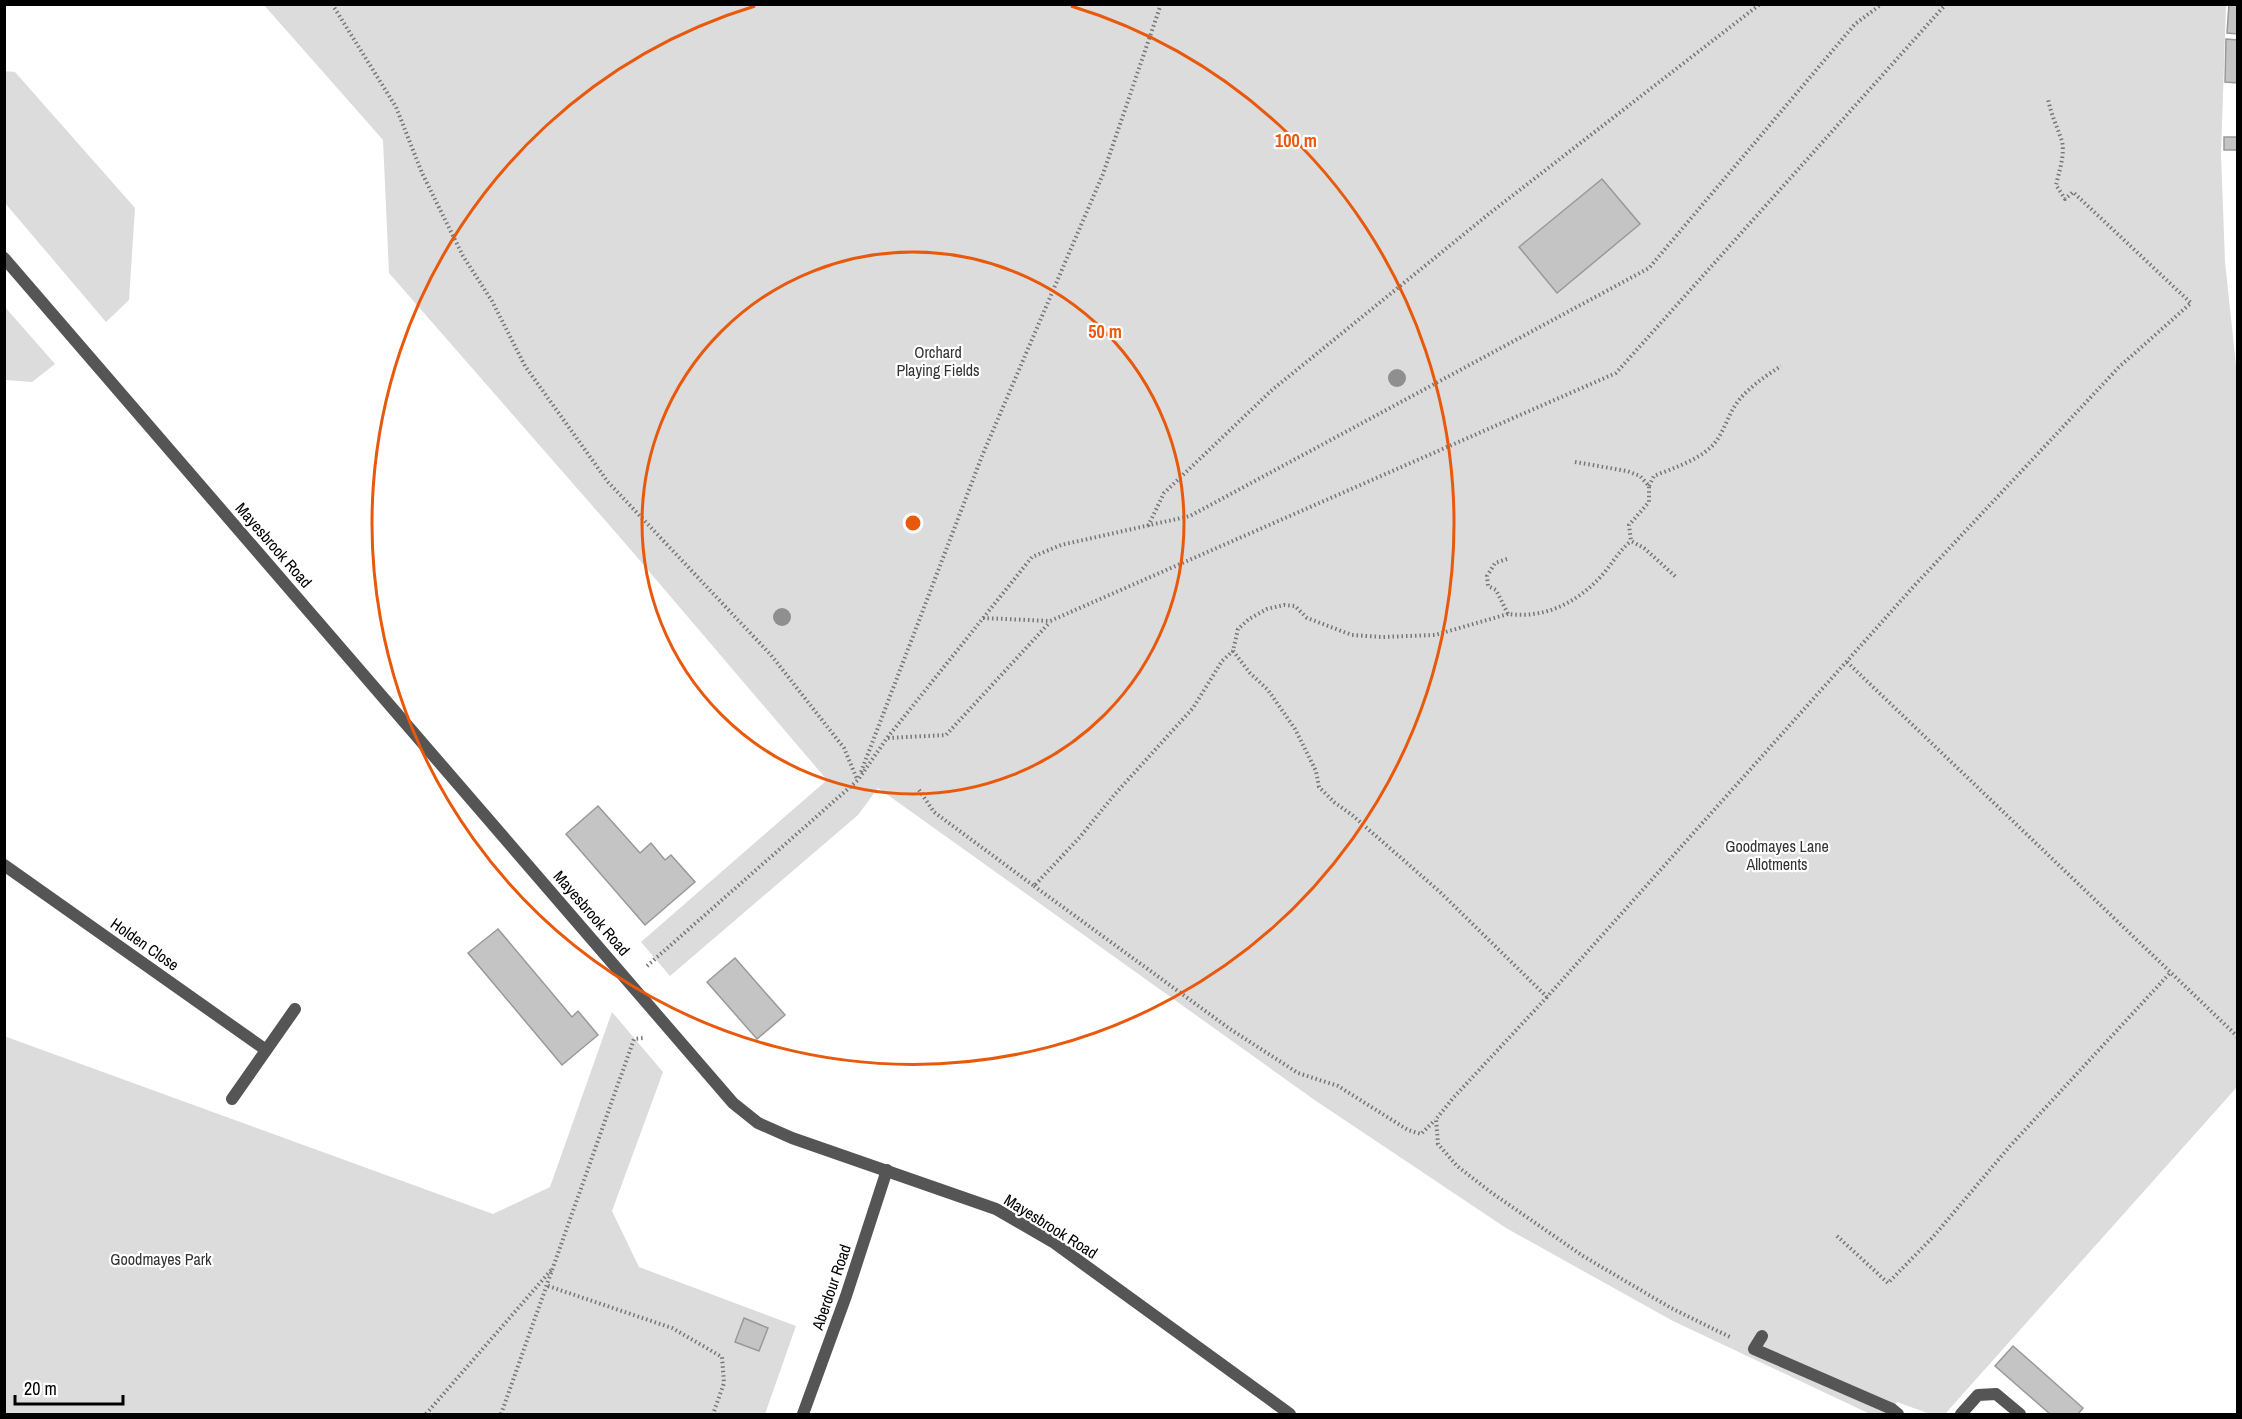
<svg xmlns="http://www.w3.org/2000/svg" width="2242" height="1419" viewBox="0 0 2242 1419" font-family="'Archivo Narrow',sans-serif">
	<style>
		.green { fill: #dcdcdc }
		.building { fill: #c4c4c4; stroke: #999; stroke-width: 1.5 }
		.lines { fill: none; stroke-linecap: round; stroke-linejoin: round }
		.path { stroke: #777; stroke-width: 4; stroke-dasharray: 1.5 3; stroke-linecap: butt }
		.service { stroke: #555; stroke-width: 12 }
		.minor { stroke: #555; stroke-width: 12 }
		.tree { fill: #8f8f8f }
		.ring { fill: none; stroke: #e8590c; stroke-width: 3 }
		.labels { text-anchor: middle; stroke-width: 4.5; stroke-linejoin: round; paint-order: stroke }
		.park-label { font-size: 16px; fill: #333; stroke: #fff }
		.street-label { font-size: 16px; fill: #000; stroke: #fff }
		.centre { fill: #e8590c; stroke: #fff; stroke-width: 3 }
		.ring-label { font-size: 18px; text-anchor: middle; font-weight: bold; fill: #e8590c; stroke: #fff; stroke-width: 4.5; stroke-linejoin: round; paint-order: stroke }
	</style>
	<rect width="100%" height="100%" fill="#fff"/>
	<g class="green">
		<path d="M264,5H2226L2221,154L2225,262L2238,384L2237,1087L1945,1414H1930L1897,1402L1889,1414H1870L1673,1321L1506,1228L1316,1101L878,788L858,815L670,976L641,942L827,780L624,542L389,273L383,140Z"/>
		<path d="M4,71L15,72L135,208L129,300L106,322L5,203Z"/>
		<path d="M4,306L55,364L32,382L5,380Z"/>
		<path d="M612,1012L663,1072L612,1211L639,1267L796,1326L765,1414H5L4,1036L493,1214L550,1187Z"/>
	</g>
	<g class="building">
		<path d="M2229,4H2238V34L2227,33Z"/>
		<path d="M2226,39L2238,40V83L2225,82Z"/>
		<rect x="2224" y="137" width="14" height="13"/>
		<path d="M1602,179L1640,224L1557,293L1519,247Z"/>
		<path d="M598,806L640,853L651,843L665,860L671,855L695,882L645,925L566,834Z"/>
		<path d="M498,929L572,1017L578,1011L598,1035L562,1065L468,953Z"/>
		<path d="M735,958L785,1015L757,1039L707,982Z"/>
		<path d="M744,1318L768,1328L759,1351L735,1342Z"/>
		<path d="M2013,1346L2083,1408L2078,1414H2050L1995,1366Z"/>
	</g>
	<g class="lines">
		<g class="path">
			<path d="M332,4L396,107L422,173L463,256L492,301L525,366L608,482L771,655L844,748L857,779"/>
			<path d="M1575,462L1627,471L1640,476L1649,486V502L1629,525L1631,541L1644,548L1676,577"/>
			<path d="M1649,486L1654,476C1673,468 1697,461 1712,446C1722,436 1726,421 1733,409C1743,391 1764,377 1781,366"/>
			<path d="M1148,526L1164,493L1272,390L1490,213L1760,4"/>
			<path d="M1507,559L1495,563L1487,576L1488,586L1496,590L1508,614C1545,619 1579,602 1604,573C1613,562 1619,551 1631,541"/>
			<path d="M1508,614L1435,635L1382,637L1352,635L1307,618L1295,606L1284,605L1267,609L1249,619L1238,629L1233,651L1250,673L1268,690L1295,729L1316,771L1319,787L1334,802L1352,815L1440,892L1547,997L1914,586L2119,367L2191,303L2073,192L2065,199L2056,185C2059,172 2065,155 2062,141C2057,127 2051,114 2048,99"/>
			<path d="M983,618L1050,621L1616,373L1946,4"/>
			<path d="M1847,662L2238,1037"/>
			<path d="M888,738L946,735L1050,622"/>
			<path d="M861,772L982,456L1103,174L1161,4"/>
			<path d="M919,790L934,812L1034,886L1080,837L1115,794L1193,708L1222,661L1233,651"/>
			<path d="M1034,886L1230,1029L1298,1073L1338,1086L1408,1130L1421,1134L1435,1120"/>
			<path d="M647,966L858,780L887,738L1032,557L1061,545L1190,516L1649,268L1855,24L1882,4"/>
			<path d="M1547,997L1454,1097L1436,1119L1438,1144L1457,1166L1492,1193L1583,1256L1671,1308L1732,1338"/>
			<path d="M1837,1236L1888,1283L1933,1237L2010,1146L2170,973"/>
			<path d="M548,1286L672,1328L722,1357L724,1383L713,1414"/>
			<path d="M426,1414L553,1268"/>
			<path d="M501,1414L634,1039L643,1038"/>
		</g>
		<g class="service">
			<path d="M232,1099L295,1009"/>
			<path d="M1762,1336L1754,1349L1892,1409L1898,1414"/>
			<path d="M1961,1414L1978,1395L1996,1394L2020,1414"/>
		</g>
		<g class="minor">
			<path d="M4,258L733,1103L758,1123L792,1138L996,1209L1053,1242L1290,1414"/>
			<path d="M4,865L266,1050"/>
			<path d="M803,1414L846,1296L887,1170"/>
		</g>
	</g>
	<g class="tree">
		<circle cx="1397" cy="378" r="9"/>
		<circle cx="782" cy="617" r="9"/>
	</g>
	<g class="ring">
		<circle cx="913" cy="523" r="271"/>
		<path d="M1071 6A541 541 0 1 1 755 6"/>
	</g>
	<g class="labels">
		<g class="park-label">
			<text x="938" y="358">Orchard<tspan x="938" dy="18">Playing Fields</tspan></text>
			<text x="1777" y="852">Goodmayes Lane<tspan x="1777" dy="18">Allotments</tspan></text>
			<text x="161" y="1265">Goodmayes Park</text>
		</g>
		<g class="street-label">
			<text transform="translate(274 545) rotate(49)" y="6">Mayesbrook Road</text>
			<text transform="translate(592 913) rotate(49)" y="6">Mayesbrook Road</text>
			<text transform="translate(145 944) rotate(35)" y="6">Holden Close</text>
			<text transform="translate(1051 1226) rotate(32)" y="6">Mayesbrook Road</text>
			<text transform="translate(831 1287) rotate(-71)" y="6">Aberdour Road</text>
		</g>
	</g>
	<circle cx="913" cy="523" r="9" class="centre"/>
	<g class="ring-label">
		<text x="1296" y="147">100 m</text>
		<text x="1105" y="338">50 m</text>
	</g>
	<rect width="2242" height="1419" fill="none" stroke="#000000" stroke-width="12"/>
	<path d="M15 1395v9h108v-9" fill="none" stroke="#000000" stroke-width="3"/>
	<text x="24" y="1395" font-size="18" fill="#000000" stroke="#ffffff" stroke-width="4.5" paint-order="stroke">20 m</text>
</svg>
